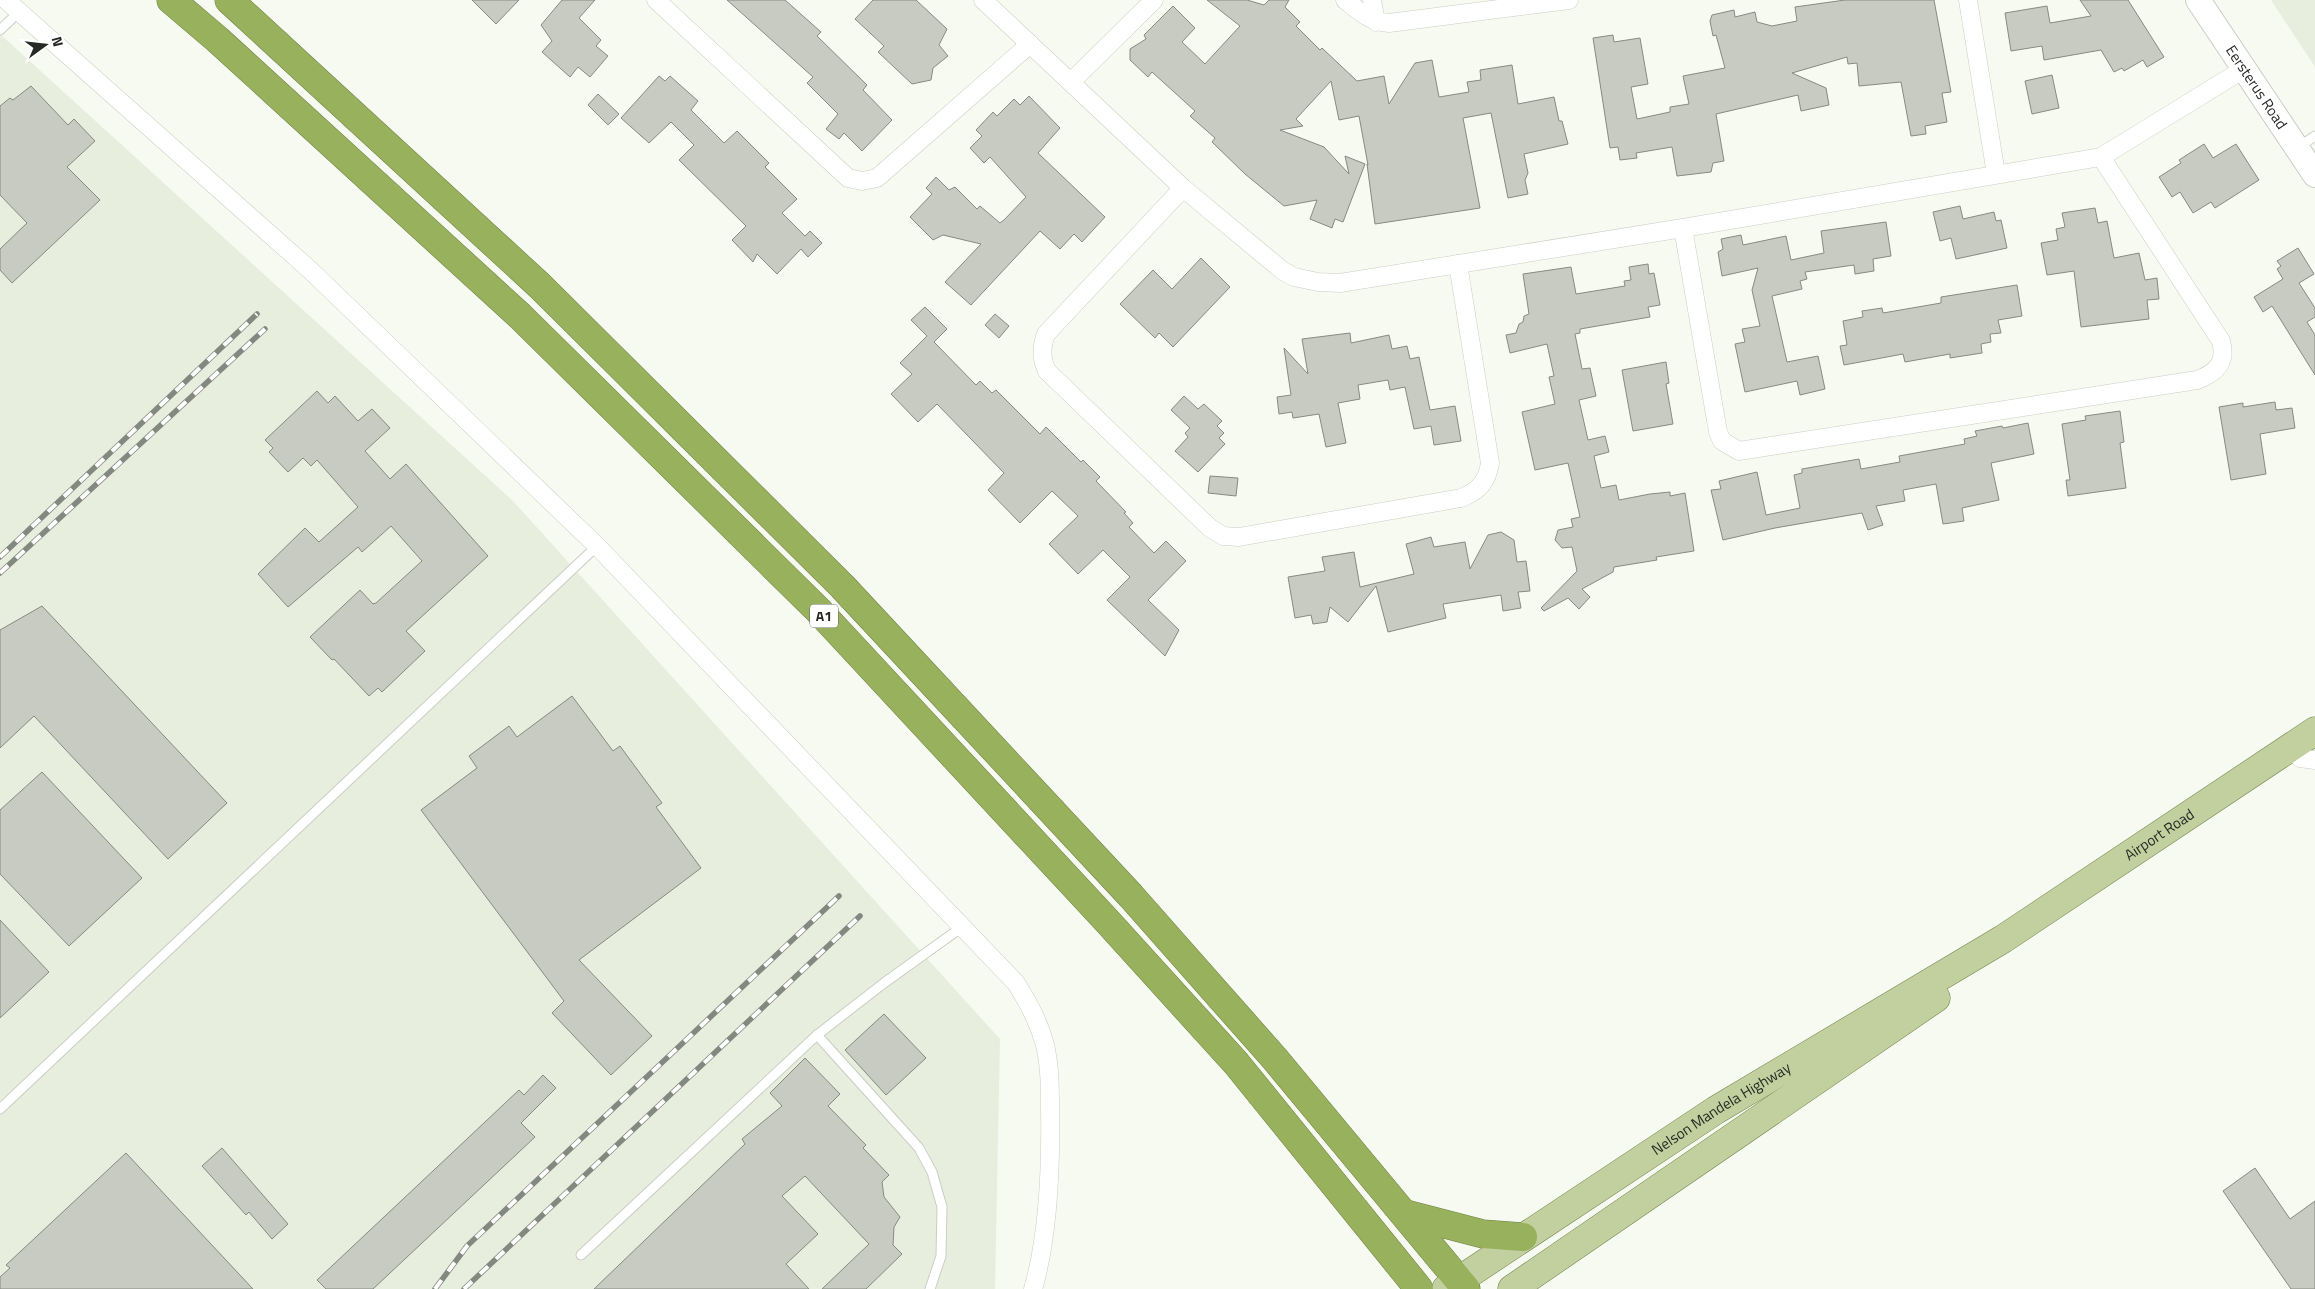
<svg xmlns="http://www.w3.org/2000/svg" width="2315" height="1289" viewBox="0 0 2315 1289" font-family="'Titillium Web',sans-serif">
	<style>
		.built { fill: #e8eedd }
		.building { fill: #c8cbc2; stroke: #878a81 }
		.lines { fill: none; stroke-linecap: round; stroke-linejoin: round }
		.lane-casing { stroke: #cacdc4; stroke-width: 11 }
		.street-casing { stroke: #cacdc4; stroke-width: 19 }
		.secondary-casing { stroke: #cacdc4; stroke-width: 26 }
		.primary-casing { stroke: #708149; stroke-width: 29 }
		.highway-casing { stroke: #708149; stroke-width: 29 }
		.lane { stroke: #fff; stroke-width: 9 }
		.street { stroke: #fff; stroke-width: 18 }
		.secondary { stroke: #fff; stroke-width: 24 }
		.primary { stroke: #c1d09e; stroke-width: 28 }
		.highway { stroke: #97b15d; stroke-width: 28 }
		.rail-casing { stroke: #858881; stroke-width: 5.5 }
		.rail { stroke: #fff; stroke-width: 4; stroke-dasharray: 11; stroke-linecap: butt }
		.labels { text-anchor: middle; stroke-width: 5; stroke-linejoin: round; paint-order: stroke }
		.shield { fill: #fff; stroke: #686966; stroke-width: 1 }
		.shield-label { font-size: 14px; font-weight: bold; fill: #272925 }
		.street-label { font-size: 15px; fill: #272925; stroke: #fff }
	</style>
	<rect width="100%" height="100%" fill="#f7faf0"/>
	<g class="built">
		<path d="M2271,0H2315V67Z"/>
		<path d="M0,34L513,501L1000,1039L995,1289H0Z"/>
	</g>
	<g class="building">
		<path d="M472,0H519L496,24Z"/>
		<path d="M562,0H595L579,18L601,40L596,46L608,56L590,77L578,67L570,77L542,52L552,41L541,25Z"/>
		<path d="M727,0H785L821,32L817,36L867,85L863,90L892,120L862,151L844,133L839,139L826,129L838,114L807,83L813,77Z"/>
		<path d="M873,0H916L947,29L939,45L948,56L933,68L931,80L912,84L878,52L884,46L855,19Z"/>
		<path d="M1207,0H1247L1264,5L1269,0H1289L1285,7L1300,22L1296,26L1320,50L1322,48L1357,81L1384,76L1389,104L1415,63L1432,60L1439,97L1469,92L1467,82L1481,80L1480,70L1512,65L1518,104L1554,97L1559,121H1562L1568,144L1524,154L1528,173L1525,180L1528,194L1508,198L1491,113L1463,118L1480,208L1375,224L1367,164L1368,165L1359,116L1339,120L1331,81L1296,119L1303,126L1280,130L1324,147L1349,174L1345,156L1365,164L1343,222L1335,219L1332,228L1310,219L1317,200L1284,206L1245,174L1212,142L1215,138L1190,116L1195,111L1152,72L1148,77L1130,60V49L1146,39L1144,35L1173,6L1195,28L1182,42L1205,64L1240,26Z"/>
		<path d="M1845,0H1934L1951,92L1942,93L1947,122L1925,126L1926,134L1911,136L1901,82L1859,86L1857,63L1848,64L1847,57L1792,73L1826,88L1829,105L1801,111L1798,95L1716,114L1724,161L1713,163L1711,172L1677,176L1672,147L1636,153L1637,158L1620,160L1618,147L1610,148L1593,38L1613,35L1614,42L1640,38L1648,84L1631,87L1637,119L1670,112V107L1689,104L1683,76L1725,68L1716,35L1713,36L1710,21L1712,15L1734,10L1735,17L1755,12L1757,22L1772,26L1797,21L1795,7Z"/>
		<path d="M2080,0H2128L2164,57L2147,67L2143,60L2124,71L2122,68L2114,72L2101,50L2044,60L2042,46L2011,51L2005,13L2047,6L2050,23L2091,16Z"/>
		<path d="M2052,75L2059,108L2032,114L2025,81Z"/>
		<path d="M659,76L665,81L670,76L698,101L691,110L724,143L737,131L769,163L765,167L797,199L782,213L805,236L810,231L822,243L808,257L801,249L777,274L757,254L753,262L732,240L746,226L679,160L694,145L671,122L649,143L621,118Z"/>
		<path d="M31,86L68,125L74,119L95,141L67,167L100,200L12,283L0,270V249L27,223L0,195V106L10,98L13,100Z"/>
		<path d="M598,94L619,114L608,125L588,105Z"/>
		<path d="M1029,96L1060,128L1038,153L1105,217L1082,242L1074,234L1060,249L1040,231L971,305L945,282L981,244L943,235L933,240L910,217L932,194L926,188L936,177L949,190L955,187L977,209L980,206L1000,223L1004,220L1026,197L990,157L984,163L970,148L982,136L976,130L993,112L997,116L1014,99L1020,105Z"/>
		<path d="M2204,144L2213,158L2236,144L2259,180L2215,208L2211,202L2193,213L2180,192L2172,197L2159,177L2181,163L2179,160Z"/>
		<path d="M1960,206L1963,219L1994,212L1996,221L2001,220L2007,248L1956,259L1951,238L1940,241L1933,212Z"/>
		<path d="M2095,208L2098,223L2107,221L2114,258L2139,253L2145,280L2157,278L2159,299L2147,300L2149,319L2081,327L2074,271L2047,275L2041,243L2058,240L2056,229L2065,227L2062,213Z"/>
		<path d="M1886,222L1891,256L1873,259L1874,271L1855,274L1854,265L1805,272L1807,279L1800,281L1802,289L1772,296L1787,362L1818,356L1825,389L1800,395L1797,381L1745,392L1735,344L1745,342L1742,329L1760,326L1752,290L1758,268L1722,276L1718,252L1723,249L1721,239L1741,235L1743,245L1786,236L1791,260L1824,253L1821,231Z"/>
		<path d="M2298,248L2314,274L2299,283L2315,308V317L2307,322L2315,335V375L2272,306L2263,312L2254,297L2283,279L2277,269L2281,266L2277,261Z"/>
		<path d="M1201,258L1230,287L1173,347L1159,333L1155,338L1120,304L1153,270L1172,289Z"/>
		<path d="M1648,264L1649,274L1654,273L1660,305L1648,307L1650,317L1580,329V333L1575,334L1582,369L1590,368L1596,396L1579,400L1588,440L1605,436L1609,452L1594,456L1601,488L1616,485L1619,500L1650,494L1670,492V496L1685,493L1694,551L1656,557L1657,560L1614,567L1613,572L1582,589L1590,597L1579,609L1568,598L1544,611L1541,608L1577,571L1572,547L1562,548L1555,540L1558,530L1573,527L1571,519L1580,517L1568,463L1535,470L1522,412L1555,404L1549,377L1554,376L1547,344L1510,353L1506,335L1516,333L1519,324L1523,322L1524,316L1529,314L1523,274L1571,267L1576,294L1625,286L1624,281L1631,280L1629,267Z"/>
		<path d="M2017,285L2022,316L1998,320L2001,333L1990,334L1991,342L1981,344L1982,353L1950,358V354L1905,362L1903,354L1844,365L1840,346L1847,345L1843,321L1863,317L1862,311L1882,308L1883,313L1941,303V297Z"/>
		<path d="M925,307L947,329L934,342L976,385L980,381L992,393L996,390L1040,434L1046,427L1081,462L1083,460L1100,477L1096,481L1126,512L1124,513L1133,523L1129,527L1154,553L1166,541L1186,561L1148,600L1179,630L1165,656L1107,600L1130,577L1103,550L1078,574L1049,544L1078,516L1052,491L1020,523L988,490L1004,473L937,404L918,422L891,394L912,374L900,363L927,336L911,320Z"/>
		<path d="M995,314L1009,326L999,338L985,325Z"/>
		<path d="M1350,333L1351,343L1389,335L1392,349L1407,346L1410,359L1419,357L1430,410L1455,406L1461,441L1434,445L1431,426L1414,429L1405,387L1390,390L1388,380L1358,385L1360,399L1338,403L1346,443L1326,447L1319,414L1293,418L1292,412L1279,414L1277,397L1291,395L1284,348L1308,374L1302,339Z"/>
		<path d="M1666,362L1669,383L1666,384L1673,424L1633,431L1622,370Z"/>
		<path d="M317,391L328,403L335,396L358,421L372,409L390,428L365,451L390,479L406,464L488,556L406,631L425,651L382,692L378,688L369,696L334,659L332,660L310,637L360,590L373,604L376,603L422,561L391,526L362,552L358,547L288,607L258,574L305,528L319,542L358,507L317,460L311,466L303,458L288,472L269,452L273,448L265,440Z"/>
		<path d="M1184,396L1198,409L1204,404L1222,421L1217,426L1224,433L1219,438L1225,444L1198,472L1175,451L1188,437L1185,433L1190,428L1171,410Z"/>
		<path d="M2275,402L2276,410L2292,408L2295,428L2260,434L2266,474L2231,480L2219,407L2243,403V407Z"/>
		<path d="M2120,411L2124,442L2120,443L2126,488L2068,496L2066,480H2070L2062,424L2086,420L2085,416Z"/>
		<path d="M2028,423L2034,454L1991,463L1999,500L1962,508L1964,521L1943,524L1936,484L1903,490L1905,501L1876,506L1883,525L1868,530L1862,513L1775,528L1723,540L1711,490L1721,489L1719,481L1757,472L1766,515L1800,508L1794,475L1802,473V469L1859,459L1861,469L1900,462L1899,456L1965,444L1964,439L1977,436L1975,431L2002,426L2003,428Z"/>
		<path d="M1210,476L1238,478L1236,496L1208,493Z"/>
		<path d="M1501,532L1514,540L1517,562L1526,561L1530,591L1518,592L1521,608L1503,611L1501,595L1443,604L1446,618L1388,632L1376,586L1348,622L1330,607L1327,622L1313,624L1311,615L1295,618L1288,577L1325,571L1322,557L1354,552L1360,587L1414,574L1406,544L1431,537L1434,547L1465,542L1470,569L1488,535Z"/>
		<path d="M42,606L227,803L168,859L34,716L0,748V630Z"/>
		<path d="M572,696L613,751L620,746L662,803L656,807L701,868L579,960L652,1036L611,1075L552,1013L564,1001L421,810L477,768L469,756L509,726L517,737Z"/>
		<path d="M42,772L142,878L69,946L0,874V810Z"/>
		<path d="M0,920L49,972L0,1018Z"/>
		<path d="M884,1014L926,1058L886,1095L845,1050Z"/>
		<path d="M805,1058L840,1094L828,1106L866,1145L863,1148L889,1175L882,1182L884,1197L900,1217L894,1227L893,1245L902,1254L866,1289H822L869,1244L805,1176L782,1196L818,1234L786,1264L809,1289H594L745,1144L742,1139L782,1106L770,1093Z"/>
		<path d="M543,1075L556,1088L521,1123L535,1137L373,1289H326L317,1280L519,1090L524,1095Z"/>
		<path d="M222,1148L288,1224L272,1239L249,1212L246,1215L202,1166Z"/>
		<path d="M126,1153L253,1289H0V1277L10,1268L6,1265Z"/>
		<path d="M2255,1168L2290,1219L2315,1201V1289H2291L2223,1191Z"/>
	</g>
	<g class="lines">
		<defs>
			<g id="lane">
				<path d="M0,30L20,11"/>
				<path d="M2297,148L2315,136"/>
				<path d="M817,1035L919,1148L932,1172L942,1207L941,1256L930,1289"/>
				<path d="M0,1109L597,546"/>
				<path d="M581,1255L817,1035L884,983L962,927"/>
			</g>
			<g id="street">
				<path d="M6,0L309,269L597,546L1016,983C1029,1004 1039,1022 1045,1045C1050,1066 1050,1089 1050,1110C1051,1167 1049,1234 1033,1289"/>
				<path d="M656,0L848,178L862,181L877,178L1030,44"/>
				<path d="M983,0L1183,188L1283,271L1294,277L1318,282L1340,283L1683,228L2101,157L2244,69"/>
				<path d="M1345,0C1360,12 1370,22 1389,23L1569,0"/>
				<path d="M1372,0L1376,22"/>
				<path d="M1968,0L1996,174"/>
				<path d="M1071,82L1154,0"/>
				<path d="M1183,188L1046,334C1041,348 1041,358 1047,371L1210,528L1223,536L1239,537L1461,498C1479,491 1487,482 1490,463L1458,264"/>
				<path d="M1683,228L1718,432L1722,441L1739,451L2197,380C2216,373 2227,363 2221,341L2101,157"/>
				<path d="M2300,758L2315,760"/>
			</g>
			<g id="secondary">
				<path id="s1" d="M2198,0L2315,175"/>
			</g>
			<g id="primary">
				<path id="s2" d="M1446,1289L1716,1110L2003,939L2315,731"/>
				<path d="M1512,1289L1936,998"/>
			</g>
			<g id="highway">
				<path d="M171,0L218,40L520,316L819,611L1108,922L1236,1063L1419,1289"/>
				<path d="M229,0L540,286L842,586L1131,896L1275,1059L1466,1289"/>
				<path d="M1406,1214L1483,1234L1523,1237"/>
			</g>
		</defs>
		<use href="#lane" class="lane-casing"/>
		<use href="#street" class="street-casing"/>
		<use href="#secondary" class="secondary-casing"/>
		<use href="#primary" class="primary-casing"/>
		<use href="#highway" class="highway-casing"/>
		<use href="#lane" class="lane"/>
		<use href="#street" class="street"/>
		<use href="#secondary" class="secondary"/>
		<use href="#primary" class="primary"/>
		<use href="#highway" class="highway"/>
		<defs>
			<g id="rail">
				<path d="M0,557L257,314"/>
				<path d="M0,573L265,329"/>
				<path d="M435,1289L467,1246L839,896"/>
				<path d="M464,1289L860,916"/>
			</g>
		</defs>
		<use href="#rail" class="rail-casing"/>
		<use href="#rail" class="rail"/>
	</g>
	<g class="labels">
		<rect class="shield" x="810" y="604.5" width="28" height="23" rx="4"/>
		<g class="shield-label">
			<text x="824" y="621">A1</text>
		</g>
		<g class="street-label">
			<text dy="5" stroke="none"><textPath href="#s1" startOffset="105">Eersterus Road</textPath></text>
			<text dy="5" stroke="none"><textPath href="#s2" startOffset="846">Airport Road</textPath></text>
			<text dy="5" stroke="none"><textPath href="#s2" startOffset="329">Nelson Mandela Highway</textPath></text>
		</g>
	</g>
	<g transform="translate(45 45) rotate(75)" stroke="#ffffff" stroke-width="4" paint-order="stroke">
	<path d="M0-4L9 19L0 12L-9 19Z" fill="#272925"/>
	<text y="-8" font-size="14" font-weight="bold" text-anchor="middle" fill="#272925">N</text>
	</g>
</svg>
